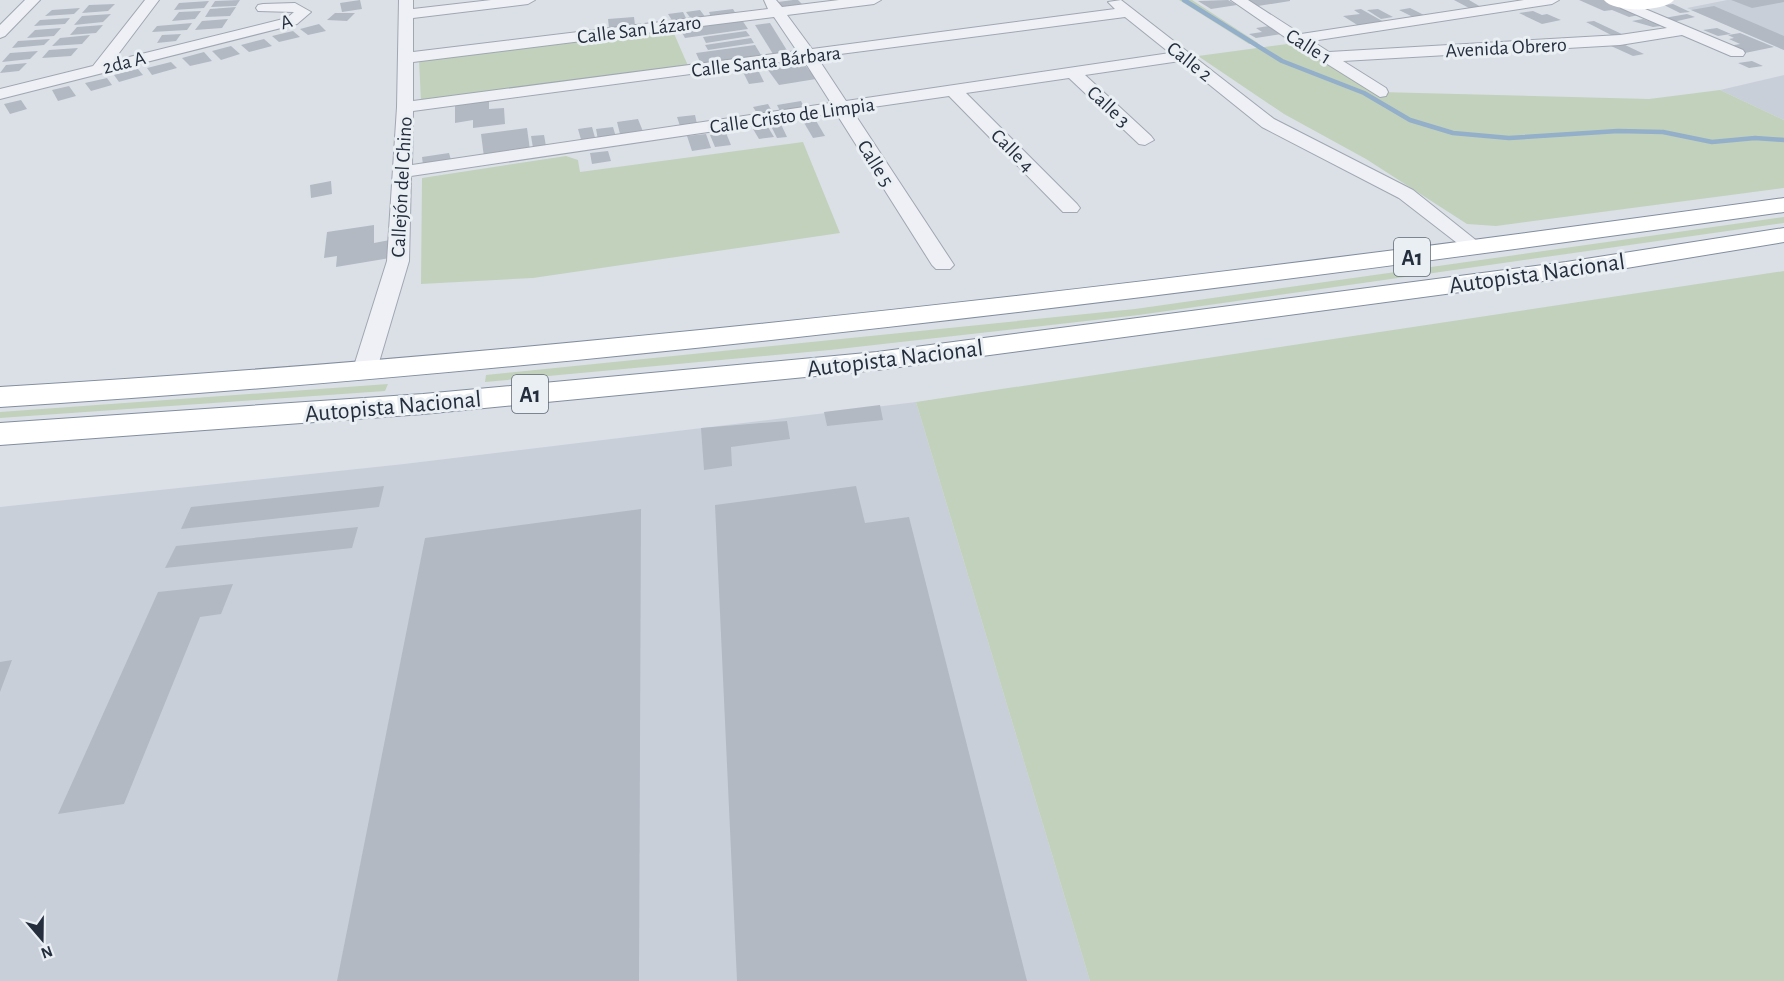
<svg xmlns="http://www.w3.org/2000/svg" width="1784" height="981" viewBox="0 0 1784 981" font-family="'Alegreya Sans',sans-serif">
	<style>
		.built { fill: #c9cfd9 }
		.green { fill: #c2d1bc }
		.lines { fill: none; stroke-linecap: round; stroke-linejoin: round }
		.stream { stroke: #93afc9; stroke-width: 4.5 }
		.building { fill: #b2b9c3 }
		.street-casing { stroke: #a0a7b1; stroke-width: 2 }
		.highway-casing { stroke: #828d9e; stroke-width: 2 }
		.street { fill: #eef0f5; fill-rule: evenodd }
		.secondary { fill: #fff; fill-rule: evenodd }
		.highway { fill: #fff; fill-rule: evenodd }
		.labels { text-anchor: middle; stroke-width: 6; stroke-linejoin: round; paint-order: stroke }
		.far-street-label { font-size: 20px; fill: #242e3d; stroke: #eaeff4 }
		.shield { fill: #eaeff4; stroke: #5f6874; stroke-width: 1.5 }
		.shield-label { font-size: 22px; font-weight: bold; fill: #242e3d }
		.street-label { font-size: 24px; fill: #242e3d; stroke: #eaeff4 }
	</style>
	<rect width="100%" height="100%" fill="#dbe0e7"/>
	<g class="built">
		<path d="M1727,0H1784V50L1687,8Z"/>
		<path d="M1784,75V120L1720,90Z"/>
		<path d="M916,402L1090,981H0V507L404,464Z"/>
	</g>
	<g class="green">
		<path d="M1179,0H1192L1258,43L1249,44Z"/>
		<path d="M672,29L689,68L421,102L419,60Z"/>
		<path d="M1295,43L1380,92L1649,99L1720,90L1784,120V188L1496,226L1467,224L1366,159L1284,114L1198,56Z"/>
		<path d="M803,142L840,233L533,278L421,284L422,178L566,156L578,160L580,172Z"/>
		<path d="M1784,217V223L1139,315L830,350L485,382L486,375L1135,309Z"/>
		<path d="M1784,271V981H1090L916,402Z"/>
		<path d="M388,384L385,391L0,418V412Z"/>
	</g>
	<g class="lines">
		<path class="stream" d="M1184,0L1282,61L1364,93L1410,120L1453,133L1509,138L1618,131L1663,132L1712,142L1755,138L1784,140"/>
	</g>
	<g class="building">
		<path d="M240,0L236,6L211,7L215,1Z"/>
		<path d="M360,0L362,9L342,12L340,3Z"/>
		<path d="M793,0H798L802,4L782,7L778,2Z"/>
		<path d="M1228,0L1237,5L1211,9L1198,1Z"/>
		<path d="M1247,0H1290V1L1258,6Z"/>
		<path d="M1454,0H1469L1481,7L1469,8Z"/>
		<path d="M1579,0H1604L1639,15L1629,17L1612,10L1604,11Z"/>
		<path d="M1731,0H1784V2L1752,8Z"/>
		<path d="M209,1L204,8L174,10L179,3Z"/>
		<path d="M115,4L108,11L82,13L89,5Z"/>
		<path d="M1673,4L1690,12L1680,13L1664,5Z"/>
		<path d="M1714,6L1784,36V50L1691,10Z"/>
		<path d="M236,7L230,16L205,17L210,9Z"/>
		<path d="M80,8L74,14L45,16L52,10Z"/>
		<path d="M1410,8L1424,15L1413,17L1399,10Z"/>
		<path d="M733,9L736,14L711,17L709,12Z"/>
		<path d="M1361,9L1384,22L1359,26L1343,16L1360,14L1354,10Z"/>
		<path d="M1378,9L1393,17L1381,19L1367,10Z"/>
		<path d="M700,10L706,18L692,20L686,12Z"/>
		<path d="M201,11L195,19L172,21L179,12Z"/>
		<path d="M1533,11L1542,15L1547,14L1561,20L1542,24L1519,13Z"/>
		<path d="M683,12L687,20L673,22L668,14Z"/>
		<path d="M335,13H355L347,21L327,20Z"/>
		<path d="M111,14L103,22L74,25L82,16Z"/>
		<path d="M1687,14L1695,17L1673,22L1664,18Z"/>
		<path d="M634,17L635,25L609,28L608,19Z"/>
		<path d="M70,18L65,24L34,26L40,20Z"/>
		<path d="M228,19L222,28L195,30L202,21Z"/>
		<path d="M1643,19L1654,23L1661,26L1653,27L1632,21Z"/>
		<path d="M742,20L748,29L685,38L680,29Z"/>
		<path d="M1594,21L1624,35L1615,37L1586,22Z"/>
		<path d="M192,23L187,30L152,32L157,26Z"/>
		<path d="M770,23L788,52L773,54L755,25Z"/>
		<path d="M319,24L326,31L308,35L300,29Z"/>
		<path d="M103,25L96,33L70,35L77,27Z"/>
		<path d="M1269,26L1282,34L1256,38L1249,34L1262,32L1256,28Z"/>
		<path d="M61,28L54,36L27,38L35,30Z"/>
		<path d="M1717,28L1731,34L1718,36L1703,30Z"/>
		<path d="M293,31L300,37L279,42L272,36Z"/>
		<path d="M746,31L750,36L706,43L703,37Z"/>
		<path d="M1740,33L1774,47L1745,53L1729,46L1740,44L1729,39L1734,38L1728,35Z"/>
		<path d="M181,34L176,41L157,43L162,35Z"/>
		<path d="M90,35L82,44L52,46L60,38Z"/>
		<path d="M751,38L754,43L708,50L705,45Z"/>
		<path d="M50,39L44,45L12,48L18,41Z"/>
		<path d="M264,39L272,46L249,52L241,45Z"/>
		<path d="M1623,44L1644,54L1633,56L1611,46Z"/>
		<path d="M755,45L761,55L701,64L696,53Z"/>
		<path d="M231,46L240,54L221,60L212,51Z"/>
		<path d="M78,48L71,56L42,58L49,50Z"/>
		<path d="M38,51L30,59L2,62L10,53Z"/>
		<path d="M204,52L212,61L190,66L182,58Z"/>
		<path d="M801,60L816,79L779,85L765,66Z"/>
		<path d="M1752,61L1763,66L1749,68L1738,63Z"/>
		<path d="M171,62L177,68L152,75L147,68Z"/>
		<path d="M27,63L19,71L0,73L6,65Z"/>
		<path d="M757,68L764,82L749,84L742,70Z"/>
		<path d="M138,69L143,75L119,82L114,75Z"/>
		<path d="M107,78L112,85L91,91L85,83Z"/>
		<path d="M69,86L76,96L58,101L52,90Z"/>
		<path d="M21,100L27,109L10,114L4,104Z"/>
		<path d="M489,101V109L504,108L505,124L473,128V120L455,123V105Z"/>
		<path d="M801,101L805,109L781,113L777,105Z"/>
		<path d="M768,104L773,113L758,115L753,107Z"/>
		<path d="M695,115L697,124L680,126L677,117Z"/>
		<path d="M638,119L644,134L621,138L617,122Z"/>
		<path d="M815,119L825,136L813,138L803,121Z"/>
		<path d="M780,122L787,137L777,138L770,124Z"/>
		<path d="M592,127L596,141L582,143L578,129Z"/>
		<path d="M613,127L616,137L598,140L596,129Z"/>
		<path d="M768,127L774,137L759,139L753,129Z"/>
		<path d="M527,128L530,150L484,157L481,134Z"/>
		<path d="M726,133L731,145L715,147L710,135Z"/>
		<path d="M706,134L711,148L692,151L687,136Z"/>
		<path d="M544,135L546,146L533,148L531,136Z"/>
		<path d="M608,151L611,161L592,164L590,153Z"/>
		<path d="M449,153L451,160L423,165L422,157Z"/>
		<path d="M331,181L332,194L311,198L310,185Z"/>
		<path d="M374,225V243L390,240V258L336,267L337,256L324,258L327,232Z"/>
		<path d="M880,405L883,420L827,426L824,412Z"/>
		<path d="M787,421L790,439L731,447L732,466L704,470L701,428Z"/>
		<path d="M384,486L379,507L181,529L191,507Z"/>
		<path d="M856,486L865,523L909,517L1027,981H737L715,505Z"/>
		<path d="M641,509L639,981H337L425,538Z"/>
		<path d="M358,527L352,548L165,568L176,546Z"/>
		<path d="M233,584L221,614L200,617L124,804L58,814L158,592Z"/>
		<path d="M12,660L0,692V662Z"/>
	</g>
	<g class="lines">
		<defs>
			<g id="street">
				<path d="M25,0H40L5,36L0,38V25Z"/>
				<path d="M145,0H159L113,61L287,18L294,12L258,11L256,8L258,5L263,4L295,3L311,12L297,24L0,99V89L93,66Z"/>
				<path d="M399,0H413V9L491,0H535L528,4L413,18V52L768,9L764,0H776L782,7L839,0H881L874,4L787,15L812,49L1115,9L1108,2L1121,0L1274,119L1413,190L1487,249L1484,253H1470L1399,198L1262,127L1180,61L1085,75L1151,136L1154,140L1145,145L1139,144L1069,78L966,93L1077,204L1080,208L1077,212H1063L949,96L852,110L954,265L950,269H936L932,265L836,113L411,176L409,261L377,369L373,374L365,377L357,374L353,369L387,261L397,107ZM774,17L797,51L413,101V62ZM1125,17L1170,53L846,101L817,57ZM803,59L831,103L412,165L413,111Z"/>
				<path d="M1231,0H1248L1301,34L1524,0H1559L1552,4L1312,41L1329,52L1620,35L1667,28L1621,8L1619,5L1626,1L1743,50L1745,53L1743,56H1731L1682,35L1620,45L1343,61L1386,88L1388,92L1386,96L1380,97L1292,42Z"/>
			</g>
			<g id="highway">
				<path d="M1784,198V212C1192,295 597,369 0,407V387C597,351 1192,280 1784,198Z"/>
				<path d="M1784,228V242L1566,278L877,370L423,414L0,445V423L423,394L877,352L1566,262Z"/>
			</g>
		</defs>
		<use href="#street" class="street-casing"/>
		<use href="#highway" class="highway-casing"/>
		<use href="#street" class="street"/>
		<path class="secondary" d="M1604,0H1674C1664,12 1614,13 1604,0Z"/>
		<use href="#highway" class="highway"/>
	</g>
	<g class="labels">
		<g class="far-street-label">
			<text transform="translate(286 21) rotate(-17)" y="7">A</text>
			<text transform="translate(639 29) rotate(-7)" y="7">Calle San Lázaro</text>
			<text transform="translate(1309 46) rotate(32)" y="7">Calle 1</text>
			<text transform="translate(1506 47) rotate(-3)" y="7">Avenida Obrero</text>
			<text transform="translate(766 61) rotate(-7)" y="7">Calle Santa Bárbara</text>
			<text transform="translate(1190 61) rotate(38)" y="7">Calle 2</text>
			<text transform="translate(124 62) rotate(-14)" y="7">2da A</text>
			<text transform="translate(1109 106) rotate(43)" y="7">Calle 3</text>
			<text transform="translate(792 115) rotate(-8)" y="7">Calle Cristo de Limpia</text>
			<text transform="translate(1013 150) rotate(45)" y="7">Calle 4</text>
			<text transform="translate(876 163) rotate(58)" y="7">Calle 5</text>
			<text transform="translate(401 187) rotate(-87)" y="7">Callejón del Chino</text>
		</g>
		<g class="shield">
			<rect x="1394" y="238" width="36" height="38" rx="4.5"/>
			<rect x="512" y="375" width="36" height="38" rx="4.5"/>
		</g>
		<g class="shield-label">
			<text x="1412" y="265">A1</text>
			<text x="530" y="402">A1</text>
		</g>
		<g class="street-label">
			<text transform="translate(1537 273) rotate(-8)" y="8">Autopista Nacional</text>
			<text transform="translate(895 358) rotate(-7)" y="8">Autopista Nacional</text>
			<text transform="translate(393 406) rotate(-5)" y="8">Autopista Nacional</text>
		</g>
	</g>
	<g transform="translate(42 939) rotate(160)" stroke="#eaeff4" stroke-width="4.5" paint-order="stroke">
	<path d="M0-4.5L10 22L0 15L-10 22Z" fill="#242e3d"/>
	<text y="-9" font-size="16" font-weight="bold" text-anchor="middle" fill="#242e3d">N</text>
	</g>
</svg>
